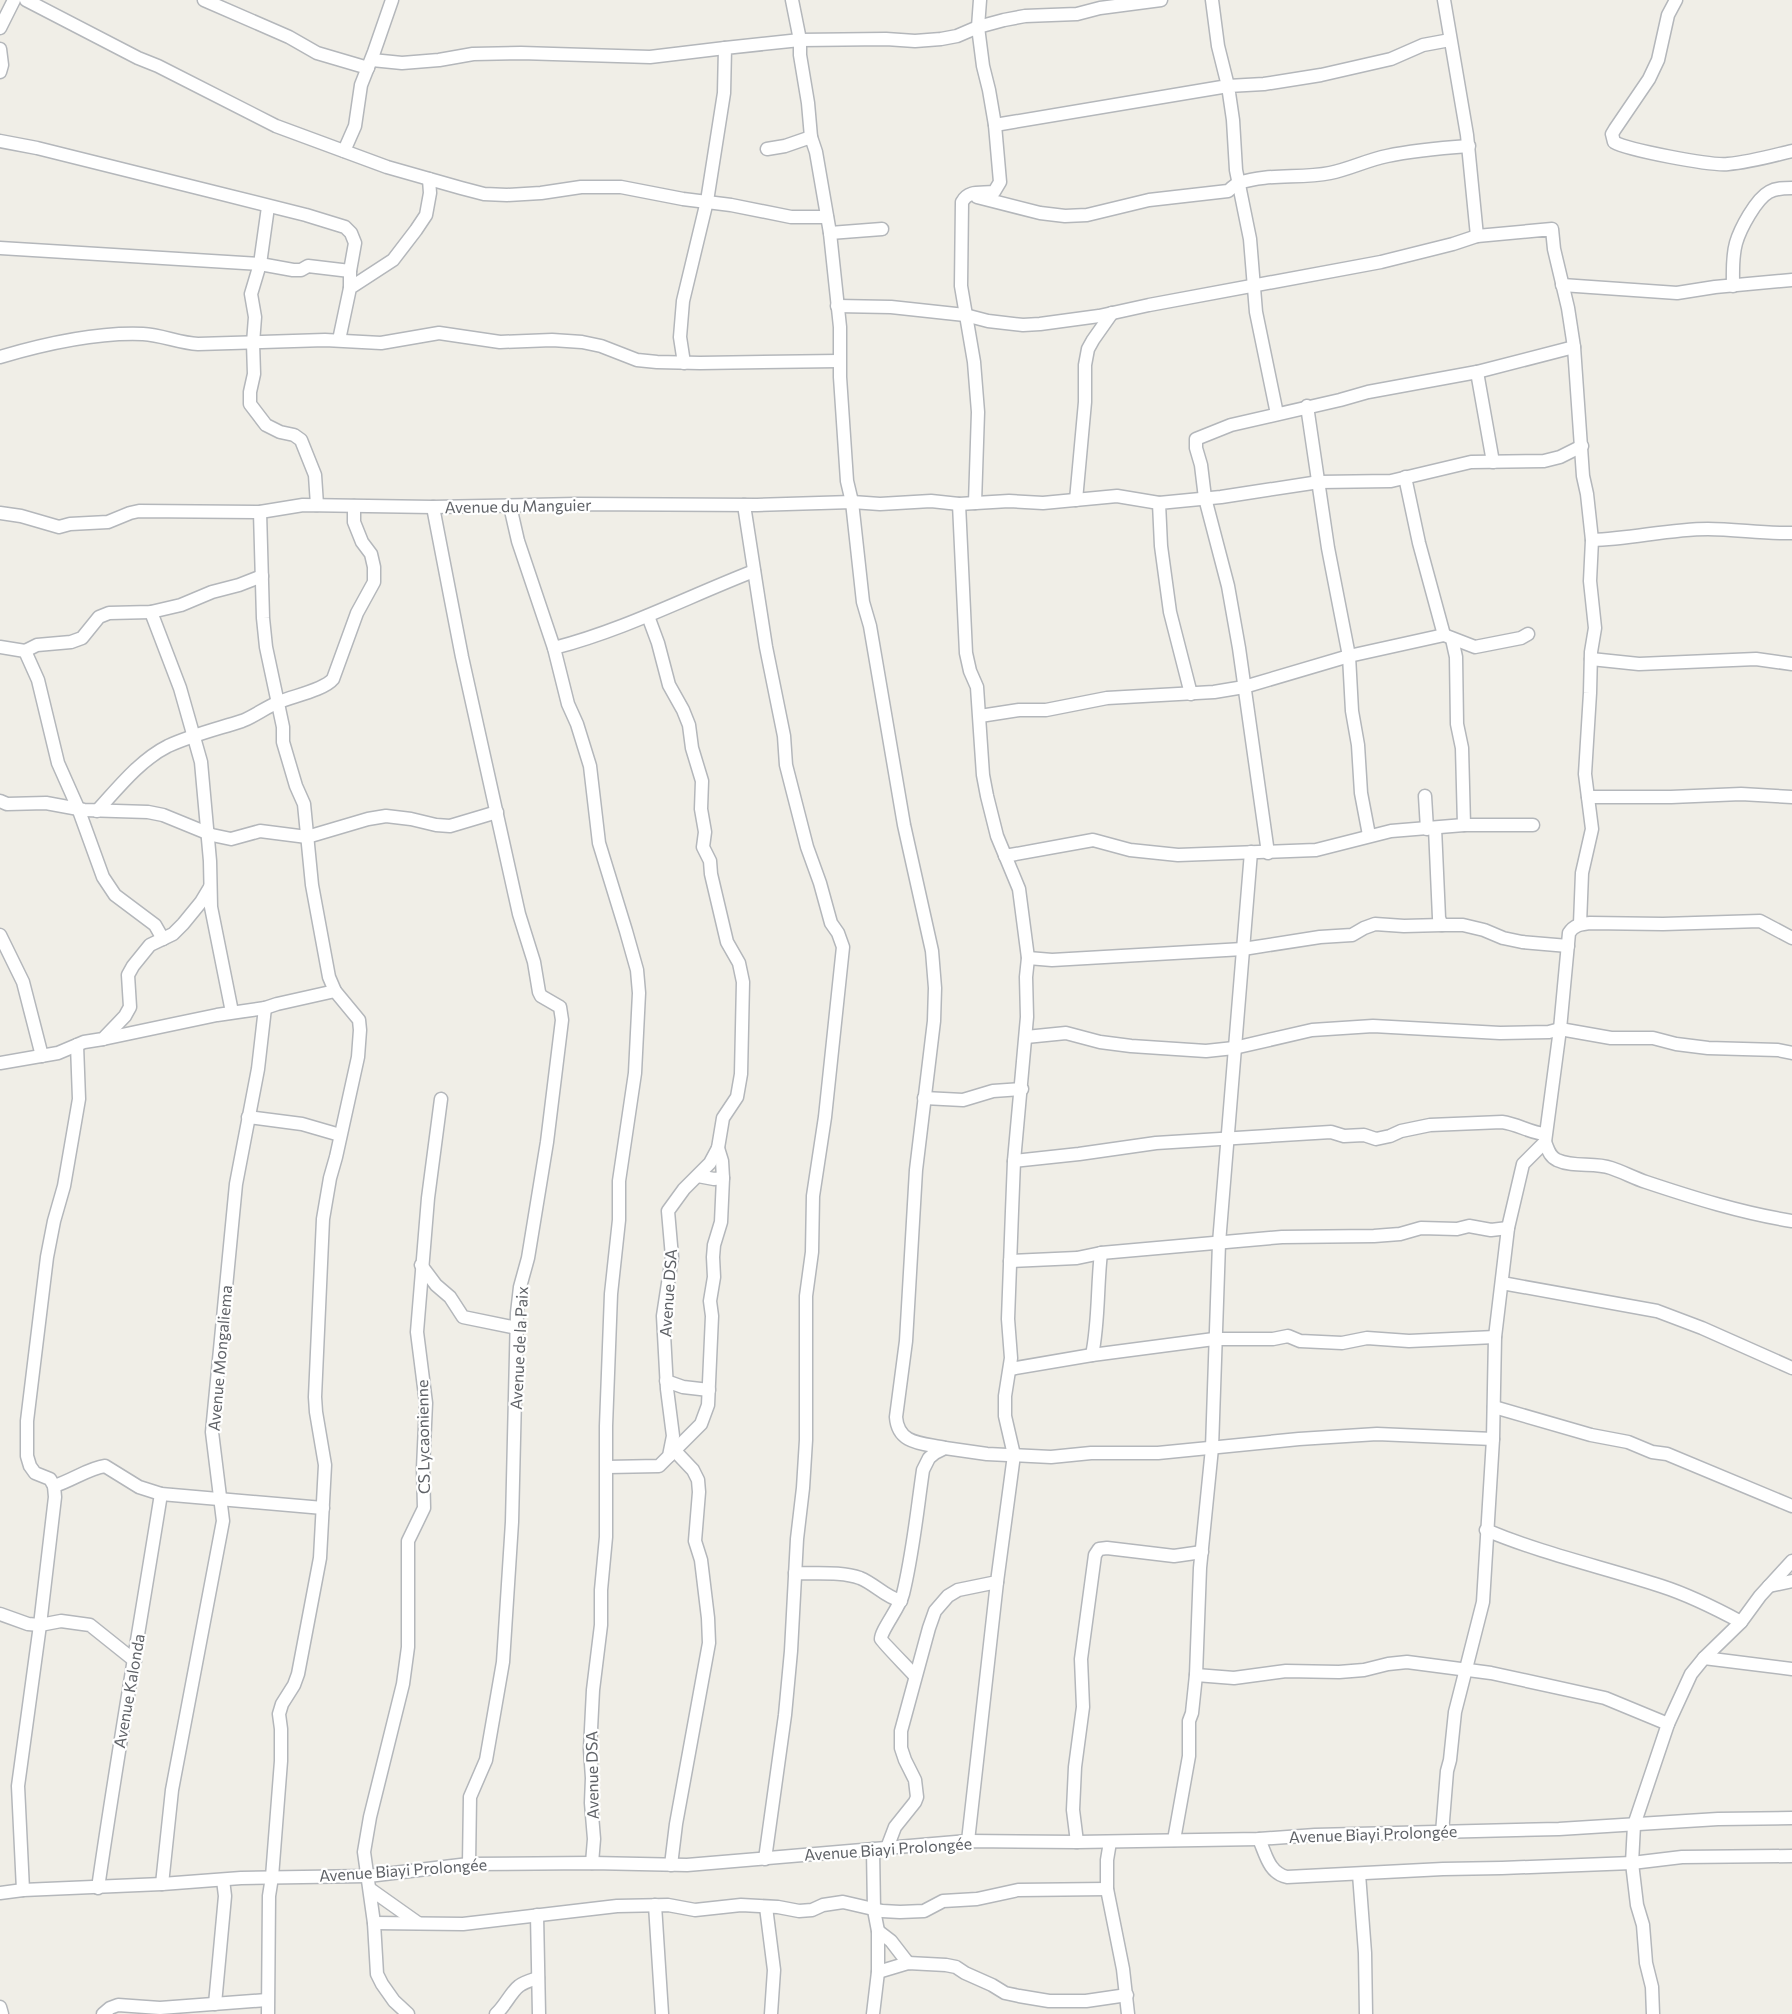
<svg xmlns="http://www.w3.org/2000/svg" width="1792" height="2014" viewBox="0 0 1792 2014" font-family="Commissioner,sans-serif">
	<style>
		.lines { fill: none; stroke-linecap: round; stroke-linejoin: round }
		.street-casing { stroke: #b4b7bb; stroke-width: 15 }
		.street { stroke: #fff; stroke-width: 12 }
		.labels { text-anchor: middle; stroke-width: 4.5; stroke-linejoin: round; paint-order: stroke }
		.street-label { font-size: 16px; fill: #5f6267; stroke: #fff }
	</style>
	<rect width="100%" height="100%" fill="#f0eee7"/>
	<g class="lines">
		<defs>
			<g id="street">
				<path d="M26,0L138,58L158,66L276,126L387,167L461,188L484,194L507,195L541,193L581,187H621L683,199L731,205L791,217H827"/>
				<path d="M204,0L289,37L317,53L368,68"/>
				<path d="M792,0L800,40V55L808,103L811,137L816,152L830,233L840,327V377L847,481L852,502L863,602L870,626L904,825L932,951L935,988L934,1021L916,1170L906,1341L896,1417C898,1445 923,1443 945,1448"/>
				<path d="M1444,0L1467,135L1477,236"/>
				<path d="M1676,0L1668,15L1658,60L1649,79L1615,129L1612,134L1614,142C1628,150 1711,166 1728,164C1750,162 1771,156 1792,151"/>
				<path d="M0,28L14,0"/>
				<path d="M0,49L2,65L0,72"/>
				<path d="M372,60L402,63L439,60L473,54L521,53L650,57L725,48"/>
				<path d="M995,125L1228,86L1218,46L1212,0"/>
				<path d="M0,141L37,148L222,194L306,215L345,227L351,233L355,243L350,271V288"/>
				<path d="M767,149L785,146L811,137"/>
				<path d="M344,151L355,126L361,85L374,52L392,0"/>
				<path d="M977,197L1040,213L1065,216L1087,215L1149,200L1228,191C1232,188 1235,184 1239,183C1268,173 1300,179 1330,173C1350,169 1367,160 1387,156C1414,150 1441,148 1469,146"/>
				<path d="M268,207L260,264L251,294L255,317L253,343L254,374L250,392V404L266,425L280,432L294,435L301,440L315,475L317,505"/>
				<path d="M830,233L882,229"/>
				<path d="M0,248L260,264L293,270H301L308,266L350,271"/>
				<path d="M1562,285L1677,293L1715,287L1792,280"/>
				<path d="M1733,286C1733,272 1732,257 1736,243C1740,229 1756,199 1769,192C1776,188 1784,188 1792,188"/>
				<path d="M837,306L891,307L965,315L988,321L1023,325L1040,324L1099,316L1149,305L1381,262L1453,244L1477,236L1552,229L1554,249L1568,308L1574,347L1583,476L1587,494L1592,540C1631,539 1669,529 1708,529C1736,529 1764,534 1792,533"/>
				<path d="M339,340L350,288L393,260L416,230L426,215L430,193L429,179"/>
				<path d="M0,357C44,344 97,332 143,334C162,335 179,343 198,344L325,340L381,343L439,333L500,342L552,340L582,342L601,346L637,360L657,362L700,363L839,361"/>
				<path d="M684,363L680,337L683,301L707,201L724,93L725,48L800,40L886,39L915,41L941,39L957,36L978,27L1004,20L1025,16L1077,14L1100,8L1161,0"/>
				<path d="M1477,372L1574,347"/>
				<path d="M1307,406L1328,548L1349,656L1352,711L1358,745L1361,793L1369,835"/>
				<path d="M1277,414L1256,312L1250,239L1236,170L1233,120L1228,86L1264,84L1321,75L1391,59L1423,45L1450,40"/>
				<path d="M1405,477L1419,543L1444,635"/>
				<path d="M1076,500L1085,402V365L1088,349L1093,340L1112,313"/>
				<path d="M975,503L978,412L974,362L961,286L962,202C969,189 982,194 994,192L1000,182L995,125L989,90L983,66L978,27L980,0"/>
				<path d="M744,505L766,647L784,736L786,765L807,847L820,883L831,923L838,933L843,947L825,1117L813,1196L812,1252L806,1296V1440L803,1488L797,1539L791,1651L785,1715L765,1859"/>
				<path d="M510,506L518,541L554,648L568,704L577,724L590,766L599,843L626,931L637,970L639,993L635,1073L619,1181V1220L611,1294L606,1426V1537L601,1590V1625L593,1690L590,1749L592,1778L591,1803L594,1839L592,1863"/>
				<path d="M433,507L462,657L519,914L534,962L539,992L541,996L560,1007L562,1020L547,1142L528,1258L520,1287L517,1313L512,1522L503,1662L486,1760L470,1797L469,1864"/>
				<path d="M260,512L263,618L266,647L283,727V742L296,786L304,804L312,885L329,977L335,991L359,1020L360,1030L358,1057L336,1157L330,1178L323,1219L315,1397L316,1412L325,1465L320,1558L298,1674L294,1685L282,1704L279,1714L281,1729V1761L272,1877L269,1896L268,2014"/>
				<path d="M0,513L21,516L59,527L70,524L108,522L130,513L139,511L260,512L303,505L433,507L576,504L757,505L852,502L880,504L931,501L959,504L1009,501L1043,503L1117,496L1159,503"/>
				<path d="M151,612L180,688L201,762L210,861L211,907L232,1012"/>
				<path d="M1452,639L1456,657L1457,724L1462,748L1464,825"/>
				<path d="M0,647L25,651L38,680L58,763L78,808L103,877L115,895L155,925L163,939"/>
				<path d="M554,648C624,630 687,597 754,571"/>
				<path d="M25,651L37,645L71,642L82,638L99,617L109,613L151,612L181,605L212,592L239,585L262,576"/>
				<path d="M1591,659L1639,664L1756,659L1792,664"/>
				<path d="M1191,694L1170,612L1161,546L1159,503L1221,497L1319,482L1391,481L1471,462L1544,461L1560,457L1582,446"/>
				<path d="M980,716L1019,710H1046L1107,698L1214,692L1244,687L1349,656L1444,635L1475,647L1521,638L1528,634"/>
				<path d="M1425,796L1427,829"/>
				<path d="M1588,797H1671L1741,794L1792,797"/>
				<path d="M0,801L7,804L46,803L84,810L148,812L163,815L212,835L231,839L260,831L307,837L368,819L386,816L411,819L436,825L450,826L497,812"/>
				<path d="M97,811C118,788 140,760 168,746C192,735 217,729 242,721C255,716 266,707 279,702C293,696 324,690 333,679L357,613L374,582V567L371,554L362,542L354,522V506"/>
				<path d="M1435,828L1439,918L1442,925H1463L1484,930L1503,938L1522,942L1568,946"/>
				<path d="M1268,853L1239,648L1228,586L1205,498L1201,465L1196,448V439L1231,425L1340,400L1368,392L1477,372L1493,462"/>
				<path d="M1005,856L1093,840L1130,850L1178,855L1316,850L1391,831L1464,825H1533"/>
				<path d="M1580,924L1582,873L1592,829L1585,774L1590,693L1591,652L1595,628L1590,581L1592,540"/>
				<path d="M0,935L23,982L42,1056"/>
				<path d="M1028,958L1052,960L1243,949L1320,937L1352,935L1364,928L1375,924L1404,926L1442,925"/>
				<path d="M1026,1037L1066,1033L1100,1042L1131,1046L1206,1051L1234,1048L1312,1030L1373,1026L1500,1033L1549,1032L1560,1029L1611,1038H1653L1676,1044L1708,1048L1778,1050L1792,1053"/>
				<path d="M103,1039L217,1015L265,1008L277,1004L335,991"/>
				<path d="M0,1063L58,1053L84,1042L103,1039L125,1016L130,1007L128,975L133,966L150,945L173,934L183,924L201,902L210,887"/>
				<path d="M924,1098L963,1100L993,1091L1022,1089"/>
				<path d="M248,1117L302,1124L340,1135"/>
				<path d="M1545,1142C1548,1149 1549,1156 1557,1160C1574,1168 1594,1162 1611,1168C1623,1172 1634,1178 1646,1182C1694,1198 1742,1213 1792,1221"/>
				<path d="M1014,1161L1079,1154L1156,1143L1331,1132L1344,1136L1364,1135L1376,1139L1390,1136L1401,1131L1430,1125L1502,1122C1518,1124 1530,1133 1545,1134"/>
				<path d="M698,1176L714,1179L723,1178"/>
				<path d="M1010,1261L1077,1258L1101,1253L1282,1237L1374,1236L1400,1234L1421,1228L1457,1229L1469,1226L1491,1230L1508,1228"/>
				<path d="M421,1265L436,1285L450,1297L463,1317L517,1328"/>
				<path d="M1502,1283L1657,1311L1702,1328L1792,1368"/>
				<path d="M1092,1355C1099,1322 1097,1286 1101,1253"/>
				<path d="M1010,1369L1092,1355L1214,1339H1273L1288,1336L1300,1341L1342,1343L1367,1338L1409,1341L1495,1337"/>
				<path d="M666,1381L683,1387L709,1390"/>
				<path d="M1494,1407L1591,1435L1628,1442L1652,1452L1667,1454L1792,1506"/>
				<path d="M669,1456L701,1424L708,1405L712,1316L710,1301L714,1277L713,1257L714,1245L721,1222L723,1178L722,1161L718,1148"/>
				<path d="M607,1467L659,1466L669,1456L673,1436L667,1389L663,1316L672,1257L668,1211L684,1189L710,1163L718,1148L723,1118L737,1097L741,1074L743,982L739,963L727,942L711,874L710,861L703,847L705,832L701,809L702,781L692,748L689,725L683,710L669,685L658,643L648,616"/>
				<path d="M54,1486C71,1481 89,1468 105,1466L139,1487L161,1494L323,1508"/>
				<path d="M1486,1530C1543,1554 1603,1567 1661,1586C1689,1595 1715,1608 1741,1622"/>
				<path d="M795,1573C816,1574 841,1571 860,1578C875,1584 885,1597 901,1601"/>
				<path d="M1769,1586L1792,1581"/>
				<path d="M0,1614L28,1624L40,1625L61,1621L90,1625L135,1661"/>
				<path d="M1704,1658L1792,1669"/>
				<path d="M1196,1675L1234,1678L1286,1671L1339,1672L1364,1670L1388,1664L1407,1662L1491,1673L1605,1698L1668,1724"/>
				<path d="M915,1676C911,1671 882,1642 881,1639C881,1630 900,1607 903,1594C913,1553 917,1511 923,1470L929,1458L935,1453L945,1448L987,1454L1051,1457L1091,1453H1158L1299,1439L1377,1434L1493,1439"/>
				<path d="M1442,1833L1447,1771L1450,1760L1455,1712L1483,1602L1493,1439L1495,1337L1508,1228L1523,1164L1545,1142L1560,1029L1569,933C1574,925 1581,924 1590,923L1663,924L1760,921L1792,938"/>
				<path d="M1259,1839C1266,1855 1269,1873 1287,1877L1443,1869L1502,1868L1632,1863L1682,1857L1792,1856"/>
				<path d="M1174,1840L1189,1756V1721L1192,1713L1196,1675L1200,1568L1212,1448L1219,1243L1251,852"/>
				<path d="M968,1841L997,1582"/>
				<path d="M1077,1842L1073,1810L1075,1767L1083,1707L1081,1659L1095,1555L1099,1549L1107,1548L1174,1556L1202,1552"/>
				<path d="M1110,1842L1107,1860V1889L1123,1969L1128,2014"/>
				<path d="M887,1848L895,1827L915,1802L917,1797L915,1780L905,1760L901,1748V1731L929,1628L935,1611L948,1596L958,1590L997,1582L1014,1455L1005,1416V1396L1011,1358L1008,1319L1012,1211L1014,1161L1027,1017L1026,977L1028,958L1019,889L997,836L987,796L983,775L977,687L970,671L966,653L959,504"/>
				<path d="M671,1865L676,1824L709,1643L708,1618L701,1560L695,1541L699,1492L698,1480L693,1470L675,1451"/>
				<path d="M1359,1874L1365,1953L1366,2014"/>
				<path d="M162,1884L172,1790L223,1521L212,1432L236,1184L258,1069L265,1008"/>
				<path d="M98,1888C117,1756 140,1625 161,1494"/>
				<path d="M370,1889L418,1923"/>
				<path d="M23,1890L18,1786L40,1625L55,1497L54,1486L50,1479L35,1473L30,1466L27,1456V1421L47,1257L54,1221L64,1186L79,1099L77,1045"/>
				<path d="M0,1893L23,1890L162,1884L241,1878L368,1876L469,1864L592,1863L687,1865L968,1841L1077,1842L1259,1839L1315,1835L1559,1829L1718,1819L1792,1818"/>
				<path d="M655,1905L662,2014"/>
				<path d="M766,1907L774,1970L771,2014"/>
				<path d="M537,1915L539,2014"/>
				<path d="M374,1923L463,1924L617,1906L668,1905L695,1910L741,1905L778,1907L799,1911L812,1910L823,1905L843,1902L882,1911L900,1912L924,1911L943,1901L977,1899L1018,1890L1107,1889"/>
				<path d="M878,1931L891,1941L908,1963"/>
				<path d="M878,1972L908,1963L946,1965L956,1967L965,1973L992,1985L1005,1993L1019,1996L1049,2001H1086L1127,1995"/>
				<path d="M215,2004L225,1896L223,1880"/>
				<path d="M0,2007L2,2014"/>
				<path d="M103,2014L110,2008L118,2005L160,2008L267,2000"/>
				<path d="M408,2014L394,2001L382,1984L377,1974L374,1923L364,1852L370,1817L403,1684L408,1647V1541L424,1508L423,1468L426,1403L417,1332L428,1198L441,1099"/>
				<path d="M496,2014C505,2006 511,1992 519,1986C524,1982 532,1980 538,1978"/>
				<path d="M873,2014L878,1972V1931L874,1910L873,1849"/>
				<path d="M1653,2014L1652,1987L1646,1963L1643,1925L1637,1905L1632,1863L1634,1825L1668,1724L1691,1674L1704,1658L1741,1622L1760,1596L1792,1561"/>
			</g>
		</defs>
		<use href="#street" class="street-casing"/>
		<use href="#street" class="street"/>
	</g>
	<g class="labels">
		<g class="street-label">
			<text transform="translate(518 506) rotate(-1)" y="6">Avenue du Manguier</text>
			<text transform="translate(668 1293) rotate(-86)" y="6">Avenue DSA</text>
			<text transform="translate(519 1348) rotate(-87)" y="6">Avenue de la Paix</text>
			<text transform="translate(220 1358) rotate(-85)" y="6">Avenue Mongaliema</text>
			<text transform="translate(423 1437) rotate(-91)" y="6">CS Lycaonienne</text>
			<text transform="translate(129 1691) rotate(-80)" y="6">Avenue Kalonda</text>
			<text transform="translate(592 1775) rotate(-91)" y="6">Avenue DSA</text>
			<text transform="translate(1373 1834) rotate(-2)" y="6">Avenue Biayi Prolongée</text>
			<text transform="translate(888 1849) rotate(-4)" y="6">Avenue Biayi Prolongée</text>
			<text transform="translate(403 1870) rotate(-4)" y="6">Avenue Biayi Prolongée</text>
		</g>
	</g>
</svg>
